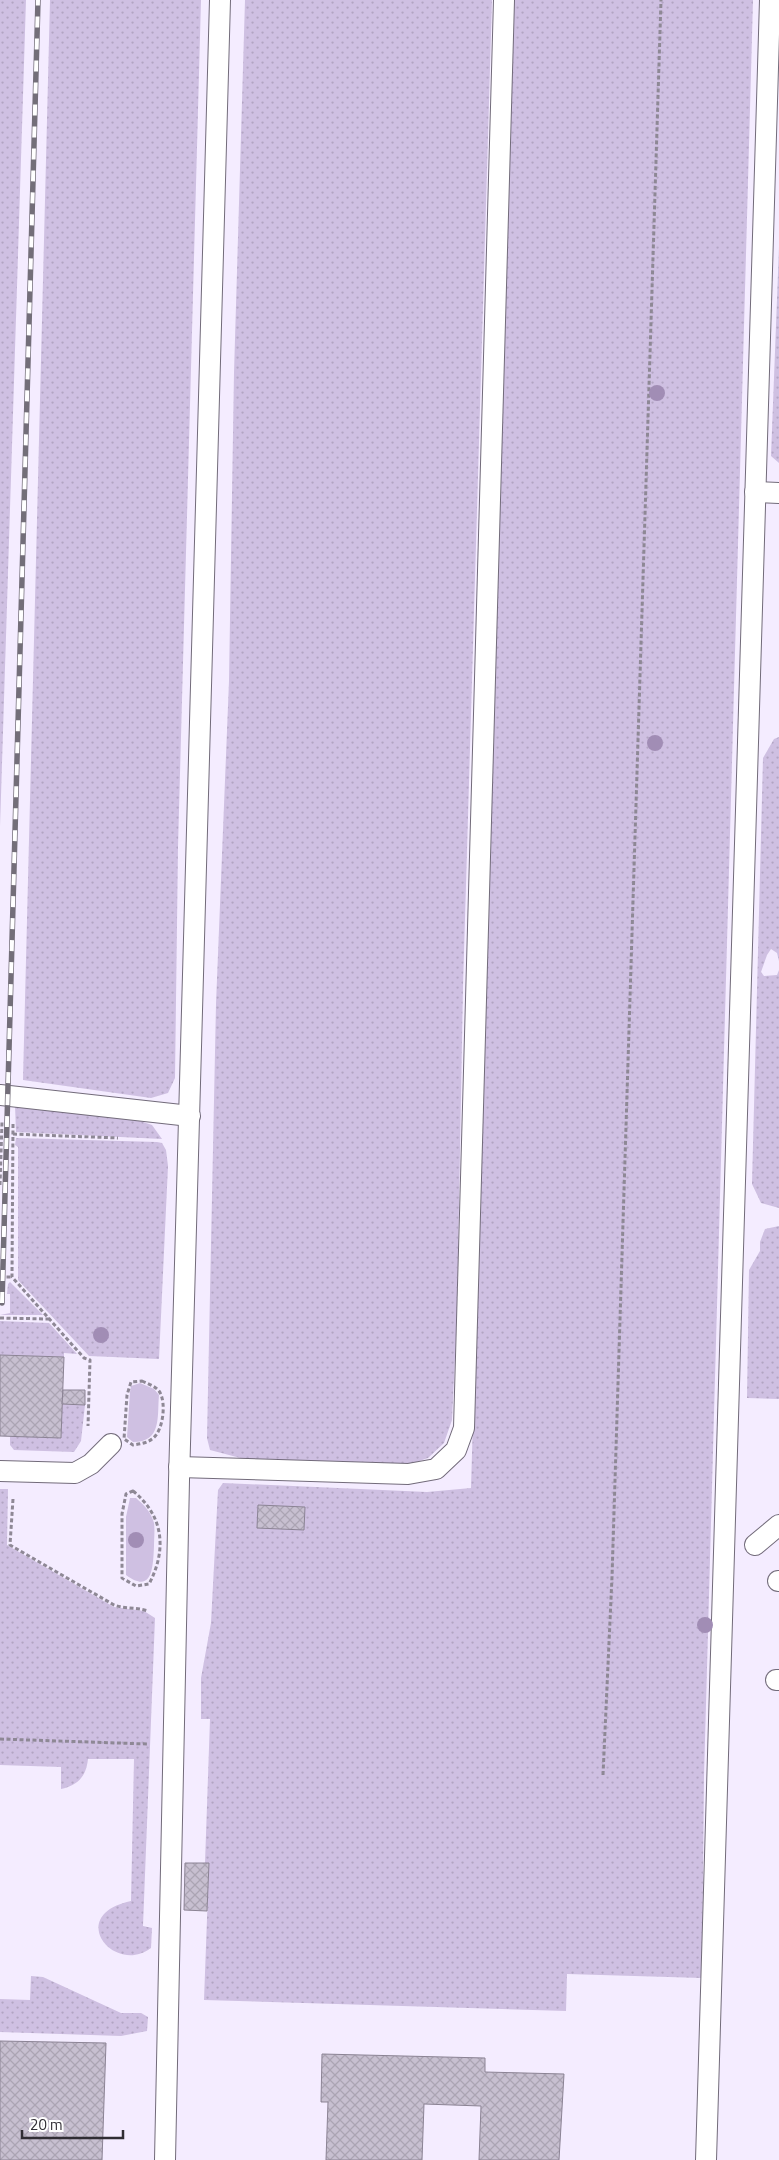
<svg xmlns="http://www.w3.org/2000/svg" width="779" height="2160" viewBox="0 0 779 2160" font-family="'Titillium Web',sans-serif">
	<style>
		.grass { fill: url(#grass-dots) }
		.garden { fill: #cfc0e2 }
		.building { fill: url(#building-cross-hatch); stroke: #8b8394 }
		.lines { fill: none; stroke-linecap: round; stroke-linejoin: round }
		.lane-casing { stroke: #726b7a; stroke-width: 22 }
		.path { stroke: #8e8895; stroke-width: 3; stroke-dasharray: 4 2.5; stroke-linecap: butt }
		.lane { stroke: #fff; stroke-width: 20 }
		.rail-casing { stroke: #736e79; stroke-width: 5.5 }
		.rail { stroke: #fff; stroke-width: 4; stroke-dasharray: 11; stroke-linecap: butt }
		.tree { fill: #a18db5 }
	</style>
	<defs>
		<pattern id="grass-dots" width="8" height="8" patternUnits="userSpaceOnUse" patternTransform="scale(1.25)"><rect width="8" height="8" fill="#cfc0e2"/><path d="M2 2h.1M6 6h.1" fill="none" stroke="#b2a5c2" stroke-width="1.8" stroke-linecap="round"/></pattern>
		<pattern id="building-cross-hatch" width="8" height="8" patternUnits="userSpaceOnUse" patternTransform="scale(1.25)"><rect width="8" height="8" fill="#c7bfd0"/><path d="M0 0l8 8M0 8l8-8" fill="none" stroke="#aba4b3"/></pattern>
	</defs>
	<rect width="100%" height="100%" fill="#f4ecff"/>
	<g class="grass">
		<path d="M0,0H26L0,827Z"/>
		<path d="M50,0H201L178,847L175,1078L168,1093L151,1098L23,1080Z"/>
		<path d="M245,0H492L463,987L457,1314L452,1420L444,1443L428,1458L402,1467L248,1460L210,1450L207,1438L216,1004L229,681L234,373Z"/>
		<path d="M514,0H753L704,1777L702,1978L567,1974L566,2011L204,2000L209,1864L205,1863L210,1719H201V1678L211,1623L218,1490L223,1483L427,1492L471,1488Z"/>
		<path d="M779,247V463L771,456Z"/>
		<path d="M779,737V961L777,953L771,949L767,955L761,972L764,976L777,975L779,970V1208L761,1203L752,1184L763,758L774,739Z"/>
		<path d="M15,1105L140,1121L152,1125L162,1139L16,1132Z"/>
		<path d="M16,1138L157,1142L162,1143L166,1150L168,1166L159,1359L89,1356L18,1280V1147L15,1145Z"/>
		<path d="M779,1226V1399L747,1398L749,1270L760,1251V1242L765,1229Z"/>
		<path d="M10,1282L43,1315H0L10,1313V1294H7L8,1284Z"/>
		<path d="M0,1321L49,1323L77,1354L64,1353V1357L0,1355Z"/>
		<path d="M62,1404L85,1405L81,1441L74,1452L14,1450L10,1445V1436L61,1438Z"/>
		<path d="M0,1489H8L7,1545L114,1607L144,1611L155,1618L143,1926L152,1928L151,1948C114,1976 65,1915 131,1901L134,1759H88C86,1777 78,1785 61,1789V1767L0,1765Z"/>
		<path d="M31,1976L43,1977L121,2013H141L148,2017L147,2031L121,2036L0,2032V1999L30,2000Z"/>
	</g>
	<g class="garden">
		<path d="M140,1383L154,1389L159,1395C157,1417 162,1442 133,1442L127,1437L130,1392L131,1386Z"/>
		<path d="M130,1498H136C144,1505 151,1512 154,1523C155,1530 154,1539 154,1546C153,1566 153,1595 126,1575V1517Z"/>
	</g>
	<g class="building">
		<path d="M0,1355L64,1357L61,1438L0,1436Z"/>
		<path d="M63,1390H85V1405L62,1404Z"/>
		<path d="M258,1505L305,1507L304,1530L257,1528Z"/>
		<path d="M185,1863H209L207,1911L184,1910Z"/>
		<path d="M0,2041L106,2043L102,2160H0Z"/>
		<path d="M322,2054L485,2058V2072L564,2074L559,2160H479L481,2106L424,2104L422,2160H326L328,2102H321Z"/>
	</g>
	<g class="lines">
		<defs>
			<g id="lane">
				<path d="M755,492L779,493"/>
				<path d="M0,1095L190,1116"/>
				<path d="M179,1467L408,1474L436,1469L456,1450L464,1428L504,0"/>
				<path d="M0,1471L75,1473L91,1464L111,1444"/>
				<path d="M755,1545L779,1525"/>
				<path d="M778,1581H779"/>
				<path d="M776,1680H779"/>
				<path d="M165,2160L179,1480L220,0"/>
				<path d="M706,2160L770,0"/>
			</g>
		</defs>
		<use href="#lane" class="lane-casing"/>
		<g class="path">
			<path d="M13,1124L12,1277L84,1358L90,1360L88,1426"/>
			<path d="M13,1134L118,1138"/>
			<path d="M0,1185L2,1122"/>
			<path d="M0,1277H12"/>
			<path d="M0,1318L49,1319"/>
			<path d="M142,1381C148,1384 155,1386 159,1391C167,1402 163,1432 152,1439C147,1443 140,1444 133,1445L124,1439L127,1395L131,1382Z"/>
			<path d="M133,1491C164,1516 167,1550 149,1584L136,1586L122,1578V1514L126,1494Z"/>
			<path d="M13,1499L10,1545L114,1605C125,1609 136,1607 148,1611"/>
			<path d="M0,1739L147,1744"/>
			<path d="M603,1775L612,1577L661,0"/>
		</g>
		<use href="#lane" class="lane"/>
		<defs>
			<path id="rail" d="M2,1303L38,0"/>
		</defs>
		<use href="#rail" class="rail-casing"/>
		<use href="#rail" class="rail"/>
	</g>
	<g class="tree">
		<circle cx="657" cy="393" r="8"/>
		<circle cx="655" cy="743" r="8"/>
		<circle cx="101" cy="1335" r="8"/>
		<circle cx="136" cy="1540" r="8"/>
		<circle cx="705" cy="1625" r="8"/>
	</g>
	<path d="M22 2130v8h101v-8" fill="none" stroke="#302d34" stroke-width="2.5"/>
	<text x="30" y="2130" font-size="15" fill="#302d34" stroke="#ffffff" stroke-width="4" paint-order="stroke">20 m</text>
</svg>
